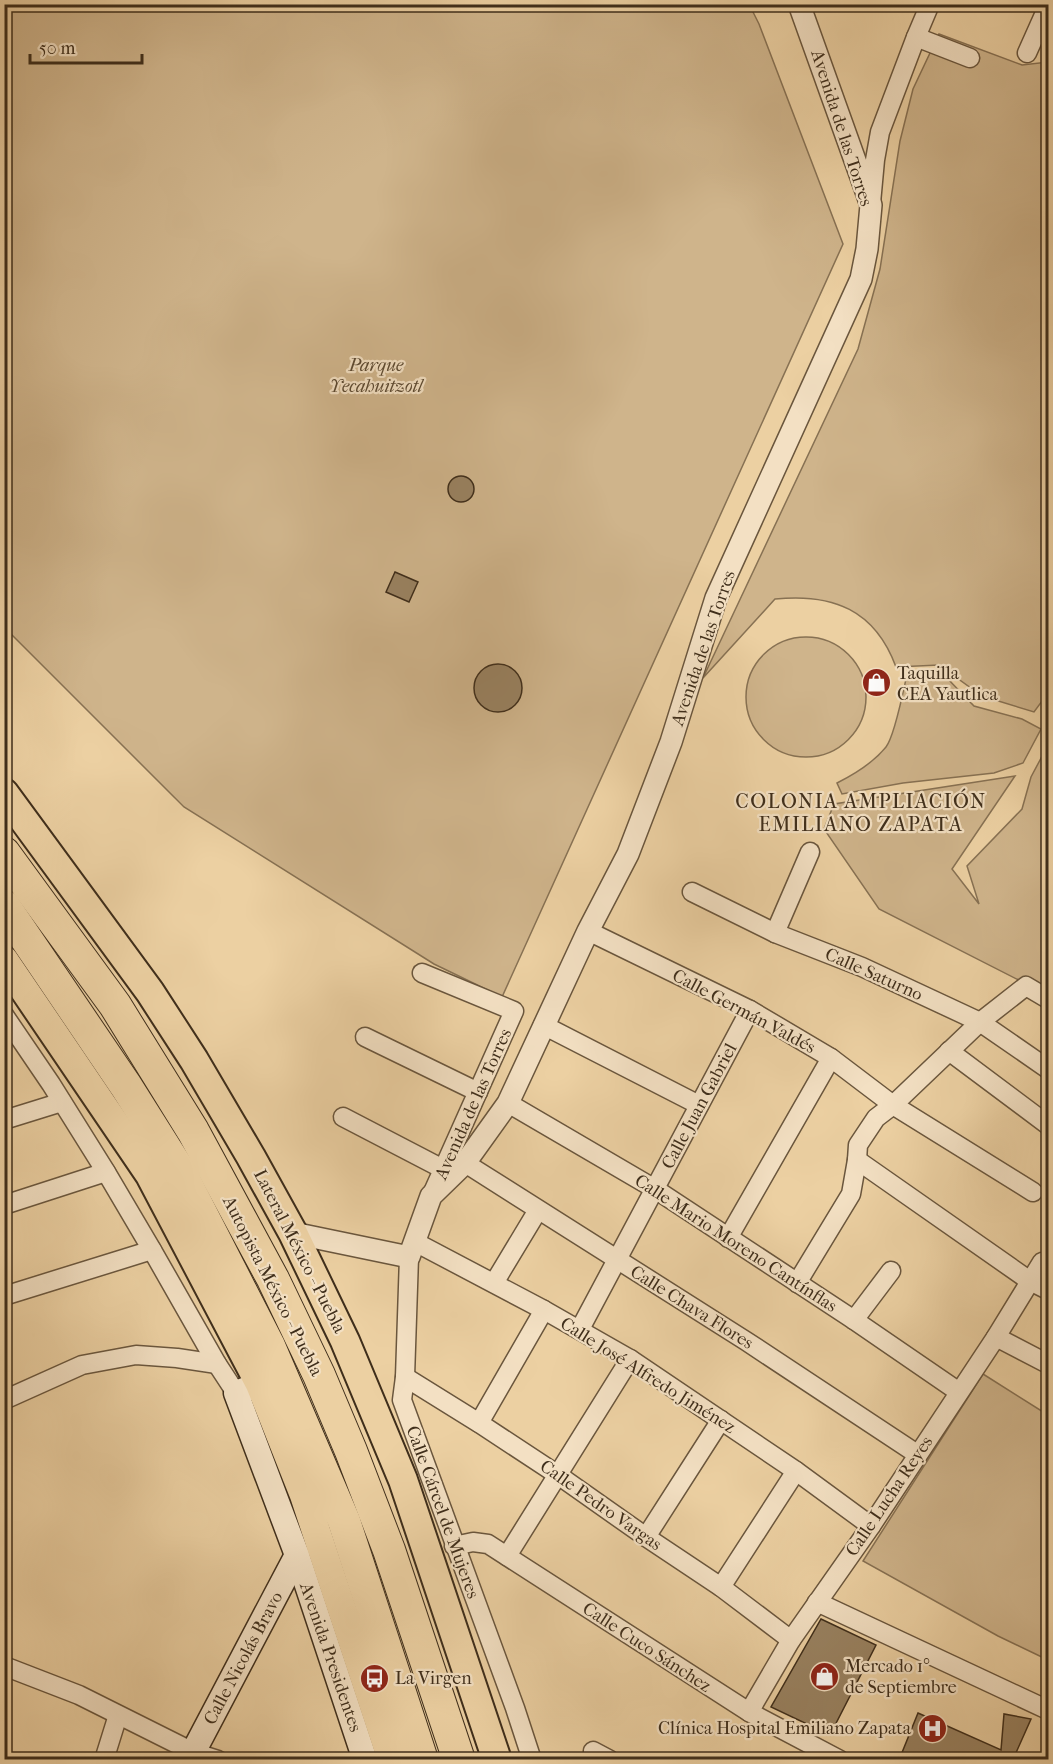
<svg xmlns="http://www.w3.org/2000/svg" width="1053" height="1764" viewBox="0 0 1053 1764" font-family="'IM FELL French Canon',serif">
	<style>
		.green { fill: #cfb48b; stroke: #877153; stroke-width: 1.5 }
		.building { fill: #998261; stroke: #3f2e1b; stroke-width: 1.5 }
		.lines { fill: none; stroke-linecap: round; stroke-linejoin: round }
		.minor-casing { stroke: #6a563d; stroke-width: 21 }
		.tertiary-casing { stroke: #6a563d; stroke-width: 24 }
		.secondary-casing { stroke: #3f2e1b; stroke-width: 27 }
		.trunk-casing { stroke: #3f2e1b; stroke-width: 32 }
		.motorway-casing { stroke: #3f2e1b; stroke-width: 34 }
		.minor { stroke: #f3e0c3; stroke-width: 18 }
		.tertiary { stroke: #f3e0c3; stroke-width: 21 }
		.secondary { stroke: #f3e0c3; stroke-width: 24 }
		.trunk { stroke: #ecd0a2; stroke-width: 28 }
		.motorway { stroke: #ecd0a2; stroke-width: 32 }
		.labels { text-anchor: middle; stroke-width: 4.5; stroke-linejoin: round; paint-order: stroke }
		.street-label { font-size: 18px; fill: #3f2e1b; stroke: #f3e0c3 }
		.park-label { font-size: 18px; font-style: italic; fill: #5c4931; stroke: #f3e0c3 }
		.poi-label { font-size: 18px; fill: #3f2e1b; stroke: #f3e0c3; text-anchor: start }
		.neighbourhood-label { font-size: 20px; letter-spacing: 1.5px; fill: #3f2e1b; stroke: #f3e0c3 }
	</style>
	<rect width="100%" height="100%" fill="#ecd0a2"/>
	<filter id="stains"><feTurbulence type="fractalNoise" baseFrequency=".00333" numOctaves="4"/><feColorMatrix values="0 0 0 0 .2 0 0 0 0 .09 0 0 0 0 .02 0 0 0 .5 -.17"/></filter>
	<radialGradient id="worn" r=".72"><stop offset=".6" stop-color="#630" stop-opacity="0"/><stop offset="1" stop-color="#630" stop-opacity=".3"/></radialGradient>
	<g class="green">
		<path d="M749,4L759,24L843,244L502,997L434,964L184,807L5,628L4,5Z"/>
		<path d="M939,34L1022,65L1048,62V693L1034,712L982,696L939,665L896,667C875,610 833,593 775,599L703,678L858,349L880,269L900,141L913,89Z"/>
		<circle cx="806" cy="697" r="60"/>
		<path d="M946,677L974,706L1022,719L1041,729L1023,763L994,773L903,783L842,794L837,783C855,774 873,763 886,747C894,737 903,693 906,679Z"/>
		<path d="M1048,745V995L879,909L824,829L834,804L1015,776L952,869L979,904L967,866L1022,809L1031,777Z"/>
		<path d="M983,1374L1048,1415V1660L998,1636L863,1561Z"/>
	</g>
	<g class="building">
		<circle cx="461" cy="489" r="13"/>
		<path d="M395,572L418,582L409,602L386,592Z"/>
		<circle cx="498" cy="688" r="24"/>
		<path d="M821,1619L876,1645L830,1735L771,1707Z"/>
		<path d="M918,1713L1001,1750L1004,1714L1031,1719L1015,1755L1024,1760H899Z"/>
	</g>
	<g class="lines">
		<defs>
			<g id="minor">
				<path d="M916,37L970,58"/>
				<path d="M1027,53L1048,6"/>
				<path d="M871,203L875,160L880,132L916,37L930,4"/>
				<path d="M692,892L775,933L862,967L980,1022L1048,1069"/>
				<path d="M588,931L750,1010L831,1058L893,1105L1033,1192"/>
				<path d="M775,933L810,852"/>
				<path d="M422,973L514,1011L433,1192"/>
				<path d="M4,1015L51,1084L106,1172L152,1250L217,1364L236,1393"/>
				<path d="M543,1025L699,1105"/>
				<path d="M365,1037L478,1092"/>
				<path d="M949,1051L1048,1125"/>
				<path d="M508,1103L655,1189L854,1320L959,1392"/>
				<path d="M343,1117L443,1169"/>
				<path d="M4,1120L62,1102"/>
				<path d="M857,1160L1030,1281L1048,1290"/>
				<path d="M465,1163L746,1341L917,1454"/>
				<path d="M4,1205L106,1172"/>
				<path d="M728,1238L831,1058"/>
				<path d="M415,1242L544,1310L630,1359L796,1471L871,1526"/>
				<path d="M409,1257L405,1377L402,1400L515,1708L532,1760"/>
				<path d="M494,1283L538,1210"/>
				<path d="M797,1283L851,1194L857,1160L858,1145L876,1118L893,1105L980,1022L1026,986L1048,999"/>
				<path d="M4,1296L152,1250"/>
				<path d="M854,1320L891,1271"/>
				<path d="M580,1329L750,1010"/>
				<path d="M996,1337L1048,1364"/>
				<path d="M405,1377L479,1423L558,1475L646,1537L721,1587L791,1640"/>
				<path d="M4,1400L82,1365L136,1355L177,1358L217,1364"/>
				<path d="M479,1423L544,1310"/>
				<path d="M646,1537L721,1420"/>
				<path d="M454,1546L473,1542L488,1544L749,1712L840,1760"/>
				<path d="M507,1556L630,1359"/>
				<path d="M721,1587L796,1471"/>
				<path d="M817,1602L1048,1710"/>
				<path d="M4,1666L79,1695L193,1752L218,1760"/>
				<path d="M749,1712L791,1640L871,1526L996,1337L1042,1262"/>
				<path d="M593,1751L610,1760"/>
				<path d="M104,1760L118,1715"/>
			</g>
			<path id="tertiary" d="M293,1233L409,1257L431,1196L465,1163L508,1103L588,931L628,854L671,742L716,598L861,279L867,249L871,205L799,4"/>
			<g id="secondary">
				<path d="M260,1384L236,1393L297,1555L365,1760"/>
				<path d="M189,1760L297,1555"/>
			</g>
			<g id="trunk">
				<path d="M4,793L150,992L194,1060L251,1157L293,1233L345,1341L403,1480L497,1760"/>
				<path d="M4,960L150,1175L260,1384L304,1495L392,1760"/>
			</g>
			<g id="motorway">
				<path d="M4,853L115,1005L193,1131L273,1279L319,1375L351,1451L389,1550L459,1760"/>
				<path d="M4,906L126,1086L179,1170L269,1346L344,1521L422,1760"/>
			</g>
		</defs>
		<use href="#minor" class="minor-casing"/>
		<use href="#tertiary" class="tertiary-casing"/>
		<use href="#secondary" class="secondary-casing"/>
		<use href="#trunk" class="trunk-casing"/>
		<use href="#motorway" class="motorway-casing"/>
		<use href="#minor" class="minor"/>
		<use href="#tertiary" class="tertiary"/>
		<use href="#secondary" class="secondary"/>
		<use href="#trunk" class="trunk"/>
		<use href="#motorway" class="motorway"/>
	</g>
	<defs>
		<symbol id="shop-disc" viewBox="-11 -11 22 22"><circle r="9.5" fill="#8f2418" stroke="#f3e0c3"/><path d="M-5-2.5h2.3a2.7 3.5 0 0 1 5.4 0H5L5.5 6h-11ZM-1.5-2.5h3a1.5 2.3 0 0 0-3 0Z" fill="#fff"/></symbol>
		<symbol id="bus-disc" viewBox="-11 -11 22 22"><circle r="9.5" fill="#8f2418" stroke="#f3e0c3"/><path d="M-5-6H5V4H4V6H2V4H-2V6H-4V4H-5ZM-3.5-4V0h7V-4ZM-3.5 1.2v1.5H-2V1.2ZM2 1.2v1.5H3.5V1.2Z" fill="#fff"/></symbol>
		<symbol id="hospital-disc" viewBox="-11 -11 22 22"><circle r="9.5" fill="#8f2418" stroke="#f3e0c3"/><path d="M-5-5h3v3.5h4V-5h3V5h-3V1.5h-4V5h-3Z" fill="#fff"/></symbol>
	</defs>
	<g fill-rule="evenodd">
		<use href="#shop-disc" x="860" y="666" width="33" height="33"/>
		<use href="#shop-disc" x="808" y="1660" width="33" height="33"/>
		<use href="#bus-disc" x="358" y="1662" width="33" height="33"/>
		<use href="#hospital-disc" x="916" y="1712" width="33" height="33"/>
	</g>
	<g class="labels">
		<g class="street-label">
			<text transform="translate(842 128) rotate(72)" y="6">Avenida de las Torres</text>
			<text transform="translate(703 648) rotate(-71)" y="6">Avenida de las Torres</text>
			<text transform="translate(874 974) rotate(24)" y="6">Calle Saturno</text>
			<text transform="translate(744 1011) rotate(28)" y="6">Calle Germán Valdés</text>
			<text transform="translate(473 1104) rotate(-66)" y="6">Avenida de las Torres</text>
			<text transform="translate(699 1106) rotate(-62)" y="6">Calle Juan Gabriel</text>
			<text transform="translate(736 1243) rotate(33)" y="6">Calle Mario Moreno Cantínflas</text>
			<text transform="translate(300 1251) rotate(63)" y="6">Lateral México - Puebla</text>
			<text transform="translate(273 1286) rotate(63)" y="6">Autopista México - Puebla</text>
			<text transform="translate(692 1307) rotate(32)" y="6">Calle Chava Flores</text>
			<text transform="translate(648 1375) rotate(32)" y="6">Calle José Alfredo Jiménez</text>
			<text transform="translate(889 1496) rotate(-56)" y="6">Calle Lucha Reyes</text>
			<text transform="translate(601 1505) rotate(35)" y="6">Calle Pedro Vargas</text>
			<text transform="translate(443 1512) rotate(70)" y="6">Calle Cárcel de Mujeres</text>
			<text transform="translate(647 1647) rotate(33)" y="6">Calle Cuco Sánchez</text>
			<text transform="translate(331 1657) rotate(71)" y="6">Avenida Presidentes</text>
			<text transform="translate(243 1658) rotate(-62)" y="6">Calle Nicolás Bravo</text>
		</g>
		<g class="park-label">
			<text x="376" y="371">Parque<tspan x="376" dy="21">Yecahuitzotl</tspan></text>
		</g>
		<g class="poi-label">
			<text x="897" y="679">Taquilla<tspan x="897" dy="21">CEA Yautlica</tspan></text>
			<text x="845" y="1672">Mercado 1°<tspan x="845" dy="21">de Septiembre</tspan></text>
			<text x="395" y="1684">La Virgen</text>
			<text x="911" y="1734" text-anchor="end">Clínica Hospital Emiliano Zapata</text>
		</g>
		<g class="neighbourhood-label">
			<text x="861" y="808">COLONIA AMPLIACIÓN<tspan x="861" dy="23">EMILIANO ZAPATA</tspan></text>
		</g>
	</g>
	<rect width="1053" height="1764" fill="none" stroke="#ecd0a2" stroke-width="24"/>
	<rect x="6" y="6" width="1041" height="1752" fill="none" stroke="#3f2e1b" stroke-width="3"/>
	<rect x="12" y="12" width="1029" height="1740" fill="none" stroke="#3f2e1b" stroke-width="1.5"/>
	<path d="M30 54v9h112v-9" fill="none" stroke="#3f2e1b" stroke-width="3"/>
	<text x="39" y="54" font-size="18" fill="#3f2e1b" stroke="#f3e0c3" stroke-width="4.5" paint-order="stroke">50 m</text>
	<rect width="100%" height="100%" filter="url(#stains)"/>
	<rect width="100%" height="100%" fill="url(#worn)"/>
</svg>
